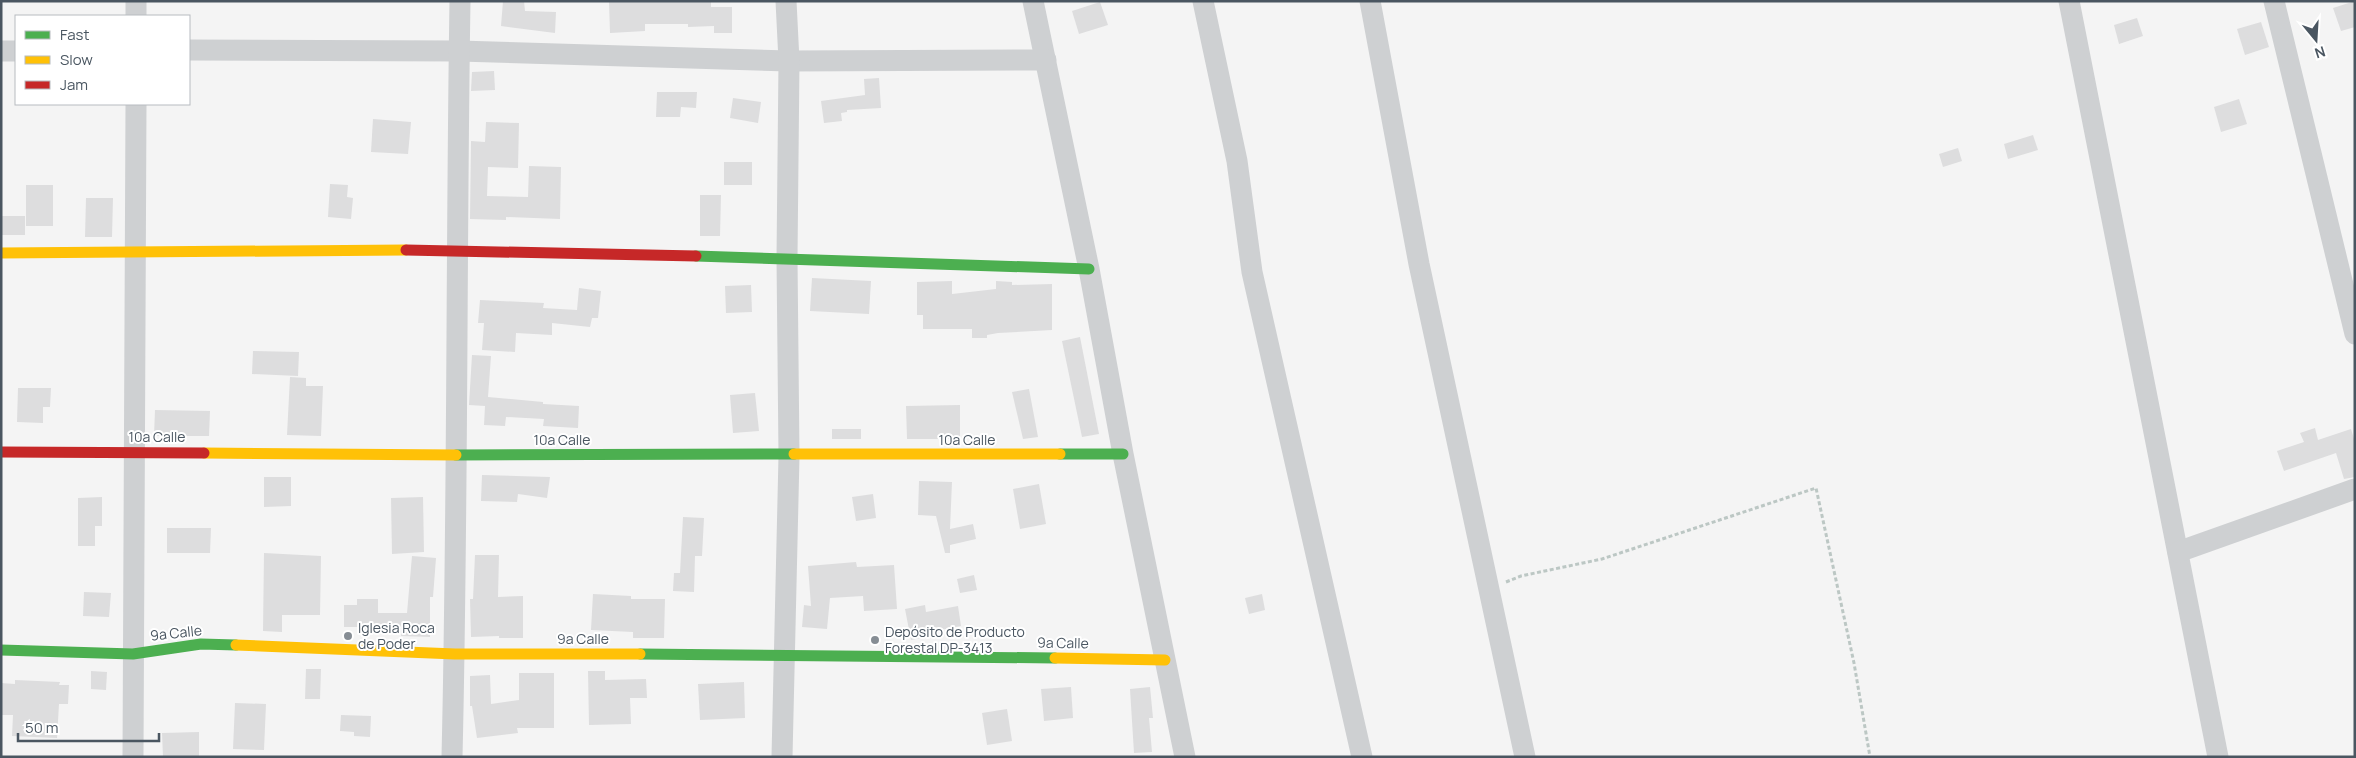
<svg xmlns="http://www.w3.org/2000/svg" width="2356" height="758" viewBox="0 0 2356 758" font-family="Manrope,sans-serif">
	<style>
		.building { fill: #ddddde }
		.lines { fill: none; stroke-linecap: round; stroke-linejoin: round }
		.path { stroke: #bcc7c4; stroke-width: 3; stroke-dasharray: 4 2.5; stroke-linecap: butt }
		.street { stroke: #ced0d2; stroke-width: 21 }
		.fast { stroke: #4caf50; stroke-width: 11 }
		.slow { stroke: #ffc107; stroke-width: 11 }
		.jam { stroke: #c62828; stroke-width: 11 }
		.poi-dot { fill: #868d94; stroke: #fff; stroke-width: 2 }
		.labels { text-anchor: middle; stroke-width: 4; stroke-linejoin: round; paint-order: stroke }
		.street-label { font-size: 14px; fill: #4a5661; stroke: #fff }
		.poi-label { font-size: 14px; fill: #4a5661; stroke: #fff; text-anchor: start }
	</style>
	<rect width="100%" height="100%" fill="#f4f4f4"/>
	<g class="building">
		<path d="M503,1H524L525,11L556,12L555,33L501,26Z"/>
		<path d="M711,1V7H732V33H714V26L688,27V24H645V31L610,33L609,2Z"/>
		<path d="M2355,1V27L2341,31L2333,8Z"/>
		<path d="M1100,2L1108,25L1079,34L1072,11Z"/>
		<path d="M2137,18L2143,36L2119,44L2114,25Z"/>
		<path d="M2261,22L2269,47L2245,55L2237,29Z"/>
		<path d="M494,71L495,90L471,91L472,72Z"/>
		<path d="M879,78L881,108L847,110V112L841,113L842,121L824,123L821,101L865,95L864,79Z"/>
		<path d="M657,92H697L696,108L681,107L680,117H656Z"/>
		<path d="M733,98L761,102L758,123L730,118Z"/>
		<path d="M2239,99L2247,124L2221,132L2214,107Z"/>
		<path d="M373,119L411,122L408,154L371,152Z"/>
		<path d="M486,122L519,123L518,168L488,167L487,196L528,197L529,166L561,167L560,219L506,217V220L470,219L471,141L485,142Z"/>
		<path d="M2033,135L2038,150L2008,159L2004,144Z"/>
		<path d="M1958,148L1962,161L1943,167L1939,154Z"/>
		<rect x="724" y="162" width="28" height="23"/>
		<path d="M330,184L348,185L347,197L353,198L351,219L328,217Z"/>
		<rect x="26" y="185" width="27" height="41"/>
		<path d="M700,195H721L720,236H700Z"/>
		<path d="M86,198H113L112,237H85Z"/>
		<rect x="2" y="216" width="23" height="19"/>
		<path d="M812,278L871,281L869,314L810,311Z"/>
		<path d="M952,281V294L996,289V281L1012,282V285L1052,284V330L998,333L987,335V338H972V329H923V315H917V282Z"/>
		<path d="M751,285L752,312L726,313L725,286Z"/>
		<path d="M579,288L601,291L598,318H592L590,327L552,323V335L516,333L515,352L482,350L484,323H478L480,300L544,303L543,308L577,310Z"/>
		<path d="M1080,337L1099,434L1082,437L1062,341Z"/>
		<path d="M253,351L299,352L298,376L252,374Z"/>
		<path d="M472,355L491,356L488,397L543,402V404L579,406L578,428L543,426L544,419L506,417L505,426L484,425L485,406L469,405Z"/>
		<path d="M290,377L306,378V386H323L321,436L287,435Z"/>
		<path d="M18,388H51L50,407H43V423L17,422Z"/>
		<path d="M1029,389L1038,437L1023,439L1012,392Z"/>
		<path d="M755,393L759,431L733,433L730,395Z"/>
		<path d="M960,405V439H907L906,406Z"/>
		<path d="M155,410L210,411L209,436H154Z"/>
		<path d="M2315,428L2318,440L2351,429L2355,442V477L2344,479L2336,453L2284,471L2277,451L2304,442L2300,433Z"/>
		<rect x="832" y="429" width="29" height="10"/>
		<path d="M482,475L550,477L547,498L518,494L517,502L481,501Z"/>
		<path d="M264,477H291V506L264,507Z"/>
		<path d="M919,481L952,482L950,529L973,524L976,539L950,545V553H945L936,516L918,515Z"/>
		<path d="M1039,484L1046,524L1020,529L1013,489Z"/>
		<path d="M873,494L876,518L856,521L852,497Z"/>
		<path d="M102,497V526H95V546H78V498Z"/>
		<path d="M423,497L424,552L392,554L391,498Z"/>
		<path d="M683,517L704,518L702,556H695L694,592L673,591L674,573H680Z"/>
		<path d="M167,528H211L210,553H167Z"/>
		<path d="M264,553L321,556L320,615H282V632L263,631Z"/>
		<path d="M475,555H499L498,597L523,596V638H499V636L471,637L470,599H473Z"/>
		<path d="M412,556L436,558L433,597H430V637L401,636V633L358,632V627H344V605H357V599H378V613H407Z"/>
		<path d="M856,562L857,567L894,565L897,609L864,611L863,596L830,598L827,629L802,627L804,605L811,606L808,566Z"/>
		<path d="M974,575L977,590L960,593L957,579Z"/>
		<path d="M84,592L111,593L109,617L83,616Z"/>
		<path d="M593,594L631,596V599H665L664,638H633V632L591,630Z"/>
		<path d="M1262,594L1265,610L1249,614L1245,598Z"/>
		<path d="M925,605L926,612L958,606L961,626L930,632V636L911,640L905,609Z"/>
		<path d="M306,669H321L320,699H305Z"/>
		<path d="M91,671L107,672L106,690L91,689Z"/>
		<path d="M588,671H605V680L646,679L647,698H630L631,724L589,725Z"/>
		<path d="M519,673H554V728H517L518,733L477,738L472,706H470V676L490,675L491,704L519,700Z"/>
		<path d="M15,680L60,682L59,685H69L68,704H59L57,738L12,736L13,715H1V683L15,684Z"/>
		<path d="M744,682L745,718L700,720L698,684Z"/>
		<path d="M1071,687L1073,718L1044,721L1041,689Z"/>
		<path d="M1150,687L1153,718H1149L1152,752L1134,753L1130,689Z"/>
		<path d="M235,703L266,704L264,750L233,749Z"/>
		<path d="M1007,709L1012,741L987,745L982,713Z"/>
		<path d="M341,715L371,716L370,737L354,736V732L340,731Z"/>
		<path d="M199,732V757H163L162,733Z"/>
	</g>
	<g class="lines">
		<path class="path" d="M1506,582L1521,576L1602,559L1816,488L1854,663L1870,757"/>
		<g class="street">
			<path d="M136,1V16"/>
			<path d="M1033,1L1089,269L1123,454L1185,757"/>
			<path d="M1203,1L1237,161L1252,272L1362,757"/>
			<path d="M1370,1L1419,264L1525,757"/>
			<path d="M2069,1L2218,757"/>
			<path d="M2274,1L2355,334"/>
			<path d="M189,50L459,51L789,61L1046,60"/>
			<path d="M1,51H16"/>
			<path d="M2178,552L2355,489"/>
			<path d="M133,757L136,104"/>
			<path d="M452,757C458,505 456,253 460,1"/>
			<path d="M782,757L789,456L787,258L789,61L786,1"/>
		</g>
		<g class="fast">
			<path d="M696,256L1089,269"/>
			<path d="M1060,454H1123"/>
			<path d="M456,455L794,454"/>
			<path d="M1,650L133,654L201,644L236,645"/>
			<path d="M640,654L1055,658"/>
		</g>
		<g class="slow">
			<path d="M1,253L406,250"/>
			<path d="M204,453L456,455"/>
			<path d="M794,454H1060"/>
			<path d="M236,645L455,654H640"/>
			<path d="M1055,658L1165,660"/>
		</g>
		<g class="jam">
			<path d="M406,250L696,256"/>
			<path d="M1,452L204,453"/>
		</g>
	</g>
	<g class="poi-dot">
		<circle cx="348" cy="636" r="5"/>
		<circle cx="875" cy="640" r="5"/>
	</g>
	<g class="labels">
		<g class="street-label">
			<text x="157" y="442">10a Calle</text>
			<text x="562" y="445">10a Calle</text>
			<text x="967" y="445">10a Calle</text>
			<text transform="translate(176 633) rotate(-6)" y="5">9a Calle</text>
			<text x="583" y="644">9a Calle</text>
			<text transform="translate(1063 643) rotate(1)" y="5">9a Calle</text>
		</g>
		<g class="poi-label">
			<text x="358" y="633">Iglesia Roca<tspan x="358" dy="16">de Poder</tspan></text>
			<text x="885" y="637">Depósito de Producto<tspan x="885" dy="16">Forestal DP-3413</tspan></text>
		</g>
	</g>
	<rect width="2356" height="758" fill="none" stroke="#4a5661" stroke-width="5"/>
	<rect x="15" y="15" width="175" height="90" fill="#ffffff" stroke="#b7bbc0"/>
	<rect x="25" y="31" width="25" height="8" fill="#4caf50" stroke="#b7bbc0"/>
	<text x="60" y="40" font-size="15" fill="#4a5661">Fast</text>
	<rect x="25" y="56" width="25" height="8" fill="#ffc107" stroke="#b7bbc0"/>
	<text x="60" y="65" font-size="15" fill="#4a5661">Slow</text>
	<rect x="25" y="81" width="25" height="8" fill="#c62828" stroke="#b7bbc0"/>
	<text x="60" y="90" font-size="15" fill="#4a5661">Jam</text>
	<g transform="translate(2316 40) rotate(162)" stroke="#ffffff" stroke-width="4" paint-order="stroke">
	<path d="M0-4L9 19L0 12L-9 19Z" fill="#4a5661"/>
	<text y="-8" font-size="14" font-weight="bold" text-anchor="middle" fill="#4a5661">N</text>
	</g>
	<path d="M18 733v8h141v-8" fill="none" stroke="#4a5661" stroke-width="2.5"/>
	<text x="25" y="733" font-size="15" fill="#4a5661" stroke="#ffffff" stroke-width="4" paint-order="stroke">50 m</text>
</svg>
